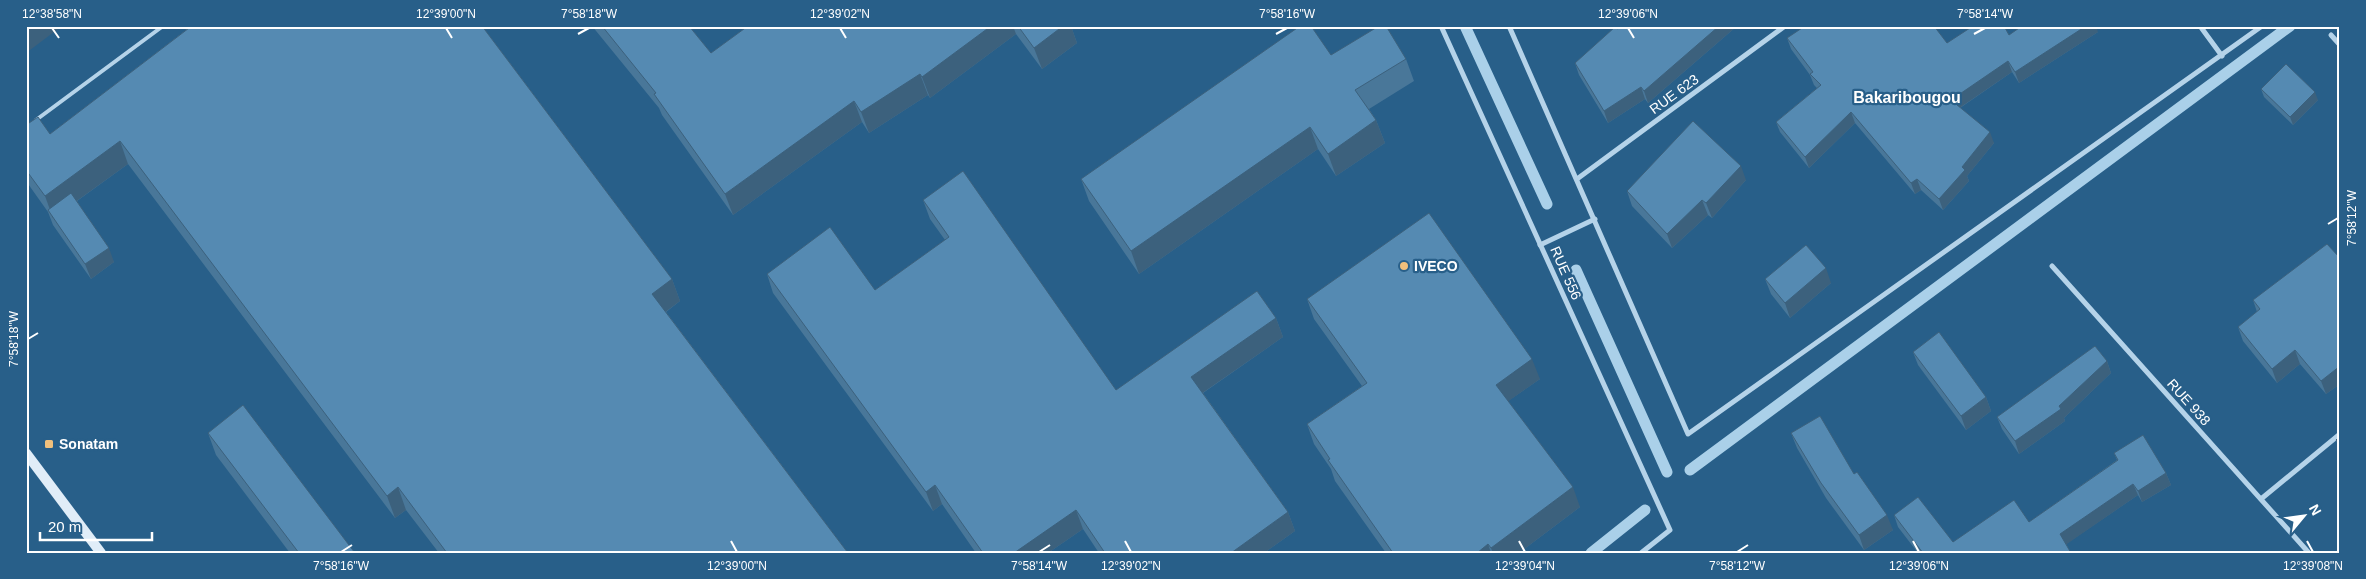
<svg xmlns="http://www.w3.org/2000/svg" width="2366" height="579" viewBox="0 0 2366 579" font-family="Arial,sans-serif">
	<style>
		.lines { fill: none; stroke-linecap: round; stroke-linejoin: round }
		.stream { stroke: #aad0e9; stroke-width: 11 }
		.service { stroke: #b5d3e9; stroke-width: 4 }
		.minor { stroke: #b5d3e9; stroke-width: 5 }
		.secondary { stroke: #e0edf8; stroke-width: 10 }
		.wall { fill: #497799 }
		.shaded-wall { fill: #3c617d }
		.building { fill: #558ab2; stroke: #3c617d }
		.ticks { fill: none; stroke: #fff; stroke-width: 2 }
		.poi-dot { fill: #f1c07c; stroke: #285f89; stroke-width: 2 }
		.labels { text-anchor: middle; stroke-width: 4.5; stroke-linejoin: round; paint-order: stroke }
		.street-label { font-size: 14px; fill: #fff; stroke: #285f89 }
		.poi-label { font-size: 14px; font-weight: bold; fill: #fff; stroke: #285f89; text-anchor: start }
		.quarter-label { font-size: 16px; font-weight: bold; fill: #fff; stroke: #285f89 }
		.neatline { fill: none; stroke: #fff; stroke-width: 2 }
		.ticks-label { font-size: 12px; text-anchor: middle; fill: #fff }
	</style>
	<rect width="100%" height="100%" fill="#285f89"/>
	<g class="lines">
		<g class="stream">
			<path d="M1465,26L1547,204"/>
			<path d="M1576,270L1667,472"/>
			<path d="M1690,470L2290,26"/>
			<path d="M1591,553L1645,510"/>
		</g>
		<path class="service" d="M36,120L163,26"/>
		<g class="minor">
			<path d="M1441,26L1670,530L1641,553"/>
			<path d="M1509,26L1688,434L2262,26"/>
			<path d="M2200,26L2222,56"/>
			<path d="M2331,35L2340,45"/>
			<path d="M1577,179L1785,26"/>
			<path d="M1540,245L1595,219"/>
			<path d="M2052,266L2309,553"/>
			<path d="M2261,499L2340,434"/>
		</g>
		<path class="secondary" d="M26,453L101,553"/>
	</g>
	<g class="wall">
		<path d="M185,26H482L672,279L680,301L666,312L848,553H439L406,510L395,518L128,164L77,201L114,262L91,279L53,225L48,212L26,181V125L50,134L186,30Z"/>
		<path d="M592,26H689L711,53L748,26H1071L1077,43L1042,69L1016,34L930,98L928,95L869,133L862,122L733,215L662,115L659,108Z"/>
		<path d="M1621,26H1737L1648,103L1645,99L1608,123L1579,75L1575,63Z"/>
		<path d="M2098,32L2019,83L2012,72L1960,108L1994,143L1967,176L1969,181L1943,210L1921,190L1915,194L1855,123L1809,168L1780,132L1776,122L1817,88L1814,85L1810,75L1791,49L1787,38L1947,43L2009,35Z"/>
		<path d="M1406,59L1414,81L1369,109L1376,120L1385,143L1336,176L1318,149L1139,274L1089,201L1081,179Z"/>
		<path d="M2261,89L2318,100L2293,125L2264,97Z"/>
		<path d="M1746,180L1712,218L1708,215L1672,248L1632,206L1627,191Z"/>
		<path d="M923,200L1116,390L1276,318L1283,337L1203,393L1288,512L1295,531L1264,553H1099L1083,529L1048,553H976L942,504L933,511L773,293L767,274L875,290L945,240L930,219Z"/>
		<path d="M2340,258V384L2326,394L2300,364L2277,383L2243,341L2238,327L2257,312L2253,300Z"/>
		<path d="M1765,279L1831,283L1790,318L1771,294Z"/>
		<path d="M1307,299L1540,379L1508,401L1580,507L1519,553H1386L1335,481L1331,469L1314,444L1307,424L1362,386L1314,319Z"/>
		<path d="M1913,352L1986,397L1991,411L1966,430L1918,365Z"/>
		<path d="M2107,361L2111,373L2064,418L2065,421L2019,454L2002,429L1997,417Z"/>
		<path d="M208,433L355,553H290L216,455Z"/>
		<path d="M1791,433L1854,474L1893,530L1864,550L1826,498L1797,448Z"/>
		<path d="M2340,436V451L2336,440Z"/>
		<path d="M2114,453L2166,473L2171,485L2142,502L2138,495L2066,544L2071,553H1918L1898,527L1894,515L1953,542L2029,522L2117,460Z"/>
	</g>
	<g class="shaded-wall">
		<path d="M26,26H62L26,53Z"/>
		<path d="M991,26H1013L1016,34L930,98L922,77Z"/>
		<path d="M1063,26H1071L1077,43L1042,69L1034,48Z"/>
		<path d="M1719,26H1737L1648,103L1644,91Z"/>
		<path d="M2086,26H2096L2098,32L2019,83L2015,72Z"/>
		<path d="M2008,61L2012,72L1955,111L1951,100Z"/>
		<path d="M920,74L928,95L869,133L861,112Z"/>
		<path d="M1641,87L1645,99L1608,123L1604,111Z"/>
		<path d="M2315,92L2318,100L2293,125L2290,117Z"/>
		<path d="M854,101L862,122L733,215L725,194Z"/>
		<path d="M1851,112L1855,123L1809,168L1805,157Z"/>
		<path d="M1376,120L1385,143L1336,176L1328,154Z"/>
		<path d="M1310,127L1318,149L1139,274L1131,251Z"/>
		<path d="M1990,132L1994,143L1967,176L1969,181L1943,210L1939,199L1962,167Z"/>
		<path d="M120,141L128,164L53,218L45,196Z"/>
		<path d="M1741,166L1746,180L1712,218L1706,203Z"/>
		<path d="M1917,179L1921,190L1915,194L1911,183Z"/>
		<path d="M1702,200L1708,215L1672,248L1667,234Z"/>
		<path d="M109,248L114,262L91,279L85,264Z"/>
		<path d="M1826,268L1831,283L1790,318L1785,303Z"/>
		<path d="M672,279L680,301L660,316L652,294Z"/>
		<path d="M1276,318L1283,337L1198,396L1191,377Z"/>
		<path d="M2295,350L2300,364L2277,383L2272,369Z"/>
		<path d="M1532,359L1540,379L1503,405L1496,385Z"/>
		<path d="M2107,361L2111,373L2064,418L2065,421L2019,454L2015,441L2059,406Z"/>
		<path d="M2340,366V384L2326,394L2321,381Z"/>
		<path d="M1986,397L1991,411L1966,430L1961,416Z"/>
		<path d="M2166,473L2171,485L2142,502L2138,491Z"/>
		<path d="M2133,484L2138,495L2064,546L2060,534Z"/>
		<path d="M935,485L942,504L933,511L926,492Z"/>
		<path d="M398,487L406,510L395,518L387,496Z"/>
		<path d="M1573,487L1580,507L1519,553H1493L1491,548Z"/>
		<path d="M1076,510L1083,529L1048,553H1014Z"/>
		<path d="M1288,512L1295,531L1264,553H1231Z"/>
		<path d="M1887,515L1893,530L1864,550L1859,535Z"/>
		<path d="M1488,544L1491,553H1477Z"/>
	</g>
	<g class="building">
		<path d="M187,26H482L672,279L652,294L848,553H447L398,487L387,496L120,141L45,196L26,170V125L38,117L50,134L189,28Z"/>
		<path d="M602,26H689L711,53L748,26H991L922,77L920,74L861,112L854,101L725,194L654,94L656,93Z"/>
		<path d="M1018,26H1063L1034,48Z"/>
		<path d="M1300,26H1311L1331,55L1379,26H1386L1406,59L1355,90L1376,120L1328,154L1310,127L1131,251L1081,179Z"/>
		<path d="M1621,26H1719L1644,91L1641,87L1604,111L1575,63L1615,27L1618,29Z"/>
		<path d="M1805,26H1934L1947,43L1973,26H2004L2009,35L2022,26H2086L2015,72L2008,61L1951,100L1990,132L1962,167L1965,170L1939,199L1917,179L1911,183L1851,112L1805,157L1776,122L1821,85L1810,74L1813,72L1787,38Z"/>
		<path d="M2286,64L2315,92L2290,117L2261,89Z"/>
		<path d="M1693,121L1741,166L1706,203L1702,200L1667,234L1627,191Z"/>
		<path d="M963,171L1116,390L1257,291L1276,318L1191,377L1288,512L1231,553H1105L1076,510L1014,553H983L935,485L926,492L767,274L830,227L875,290L949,237L923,200Z"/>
		<path d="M71,193L109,248L85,264L48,210Z"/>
		<path d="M1429,213L1532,359L1496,385L1573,487L1491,548L1488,544L1477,553H1393L1328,460L1330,459L1307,424L1367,383L1307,299Z"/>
		<path d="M2327,244L2340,258V366L2321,381L2295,350L2272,369L2238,327L2260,309L2253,300Z"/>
		<path d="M1806,245L1826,268L1785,303L1765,279Z"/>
		<path d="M1939,332L1986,397L1961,416L1913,352Z"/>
		<path d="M2095,346L2107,361L2059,406L2061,409L2015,441L1997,417Z"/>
		<path d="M243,405L355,553H299L208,433Z"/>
		<path d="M1820,416L1854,474L1857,472L1887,515L1859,535L1821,483L1791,433Z"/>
		<path d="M2143,435L2166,473L2138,491L2133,484L2060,534L2071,553H1923L1894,515L1918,497L1953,542L2014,500L2029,522L2118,460L2114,453Z"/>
		<path d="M2340,436V445L2336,440Z"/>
	</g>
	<path class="ticks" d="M52,28L59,38M446,28L452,38M840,28L846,38M1628,28L1634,38M578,34L589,28M1276,34L1287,28M1974,34L1985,28M2328,224L2338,218M28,339L38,333M731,541L737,552M1125,541L1131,552M1519,541L1525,552M1913,541L1919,552M2307,541L2313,552M341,552L352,545M1039,552L1050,545M1737,552L1748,545"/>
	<g class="poi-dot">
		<circle cx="1404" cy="266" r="5"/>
		<rect x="44" y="439" width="10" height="10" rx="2.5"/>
	</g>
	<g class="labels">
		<g class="street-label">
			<text transform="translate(1674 94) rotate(-36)" y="5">RUE 623</text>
			<text transform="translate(1566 273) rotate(66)" y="5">RUE 556</text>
			<text transform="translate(2189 402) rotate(48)" y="5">RUE 938</text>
		</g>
		<g class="poi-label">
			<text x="1414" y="271">IVECO</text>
			<text x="59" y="449">Sonatam</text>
		</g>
		<g class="quarter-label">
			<text x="1907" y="103">Bakaribougou</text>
		</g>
	</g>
	<rect width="2366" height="579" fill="none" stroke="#285f89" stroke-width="55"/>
	<g transform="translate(2304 516) rotate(61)" stroke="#285f89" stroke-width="4" paint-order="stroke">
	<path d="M0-4L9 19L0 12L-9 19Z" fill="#ffffff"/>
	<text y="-8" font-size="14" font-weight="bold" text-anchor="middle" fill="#ffffff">N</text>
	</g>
	<path d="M40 532v8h112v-8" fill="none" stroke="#ffffff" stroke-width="2.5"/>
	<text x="48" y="532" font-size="15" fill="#ffffff" stroke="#285f89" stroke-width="4" paint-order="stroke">20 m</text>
	<rect x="28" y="28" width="2310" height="524" class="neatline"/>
	<g class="ticks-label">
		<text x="52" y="18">12°38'58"N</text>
		<text x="446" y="18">12°39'00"N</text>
		<text x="589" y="18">7°58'18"W</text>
		<text x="840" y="18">12°39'02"N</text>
		<text x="1287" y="18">7°58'16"W</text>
		<text x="1628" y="18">12°39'06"N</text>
		<text x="1985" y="18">7°58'14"W</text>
		<text transform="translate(2352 218) rotate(-90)" y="4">7°58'12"W</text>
		<text transform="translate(14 339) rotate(-90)" y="4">7°58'18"W</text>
		<text x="341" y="570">7°58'16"W</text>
		<text x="737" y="570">12°39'00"N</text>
		<text x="1039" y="570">7°58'14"W</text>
		<text x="1131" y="570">12°39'02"N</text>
		<text x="1525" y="570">12°39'04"N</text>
		<text x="1737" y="570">7°58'12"W</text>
		<text x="1919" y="570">12°39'06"N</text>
		<text x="2313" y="570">12°39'08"N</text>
	</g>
</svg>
